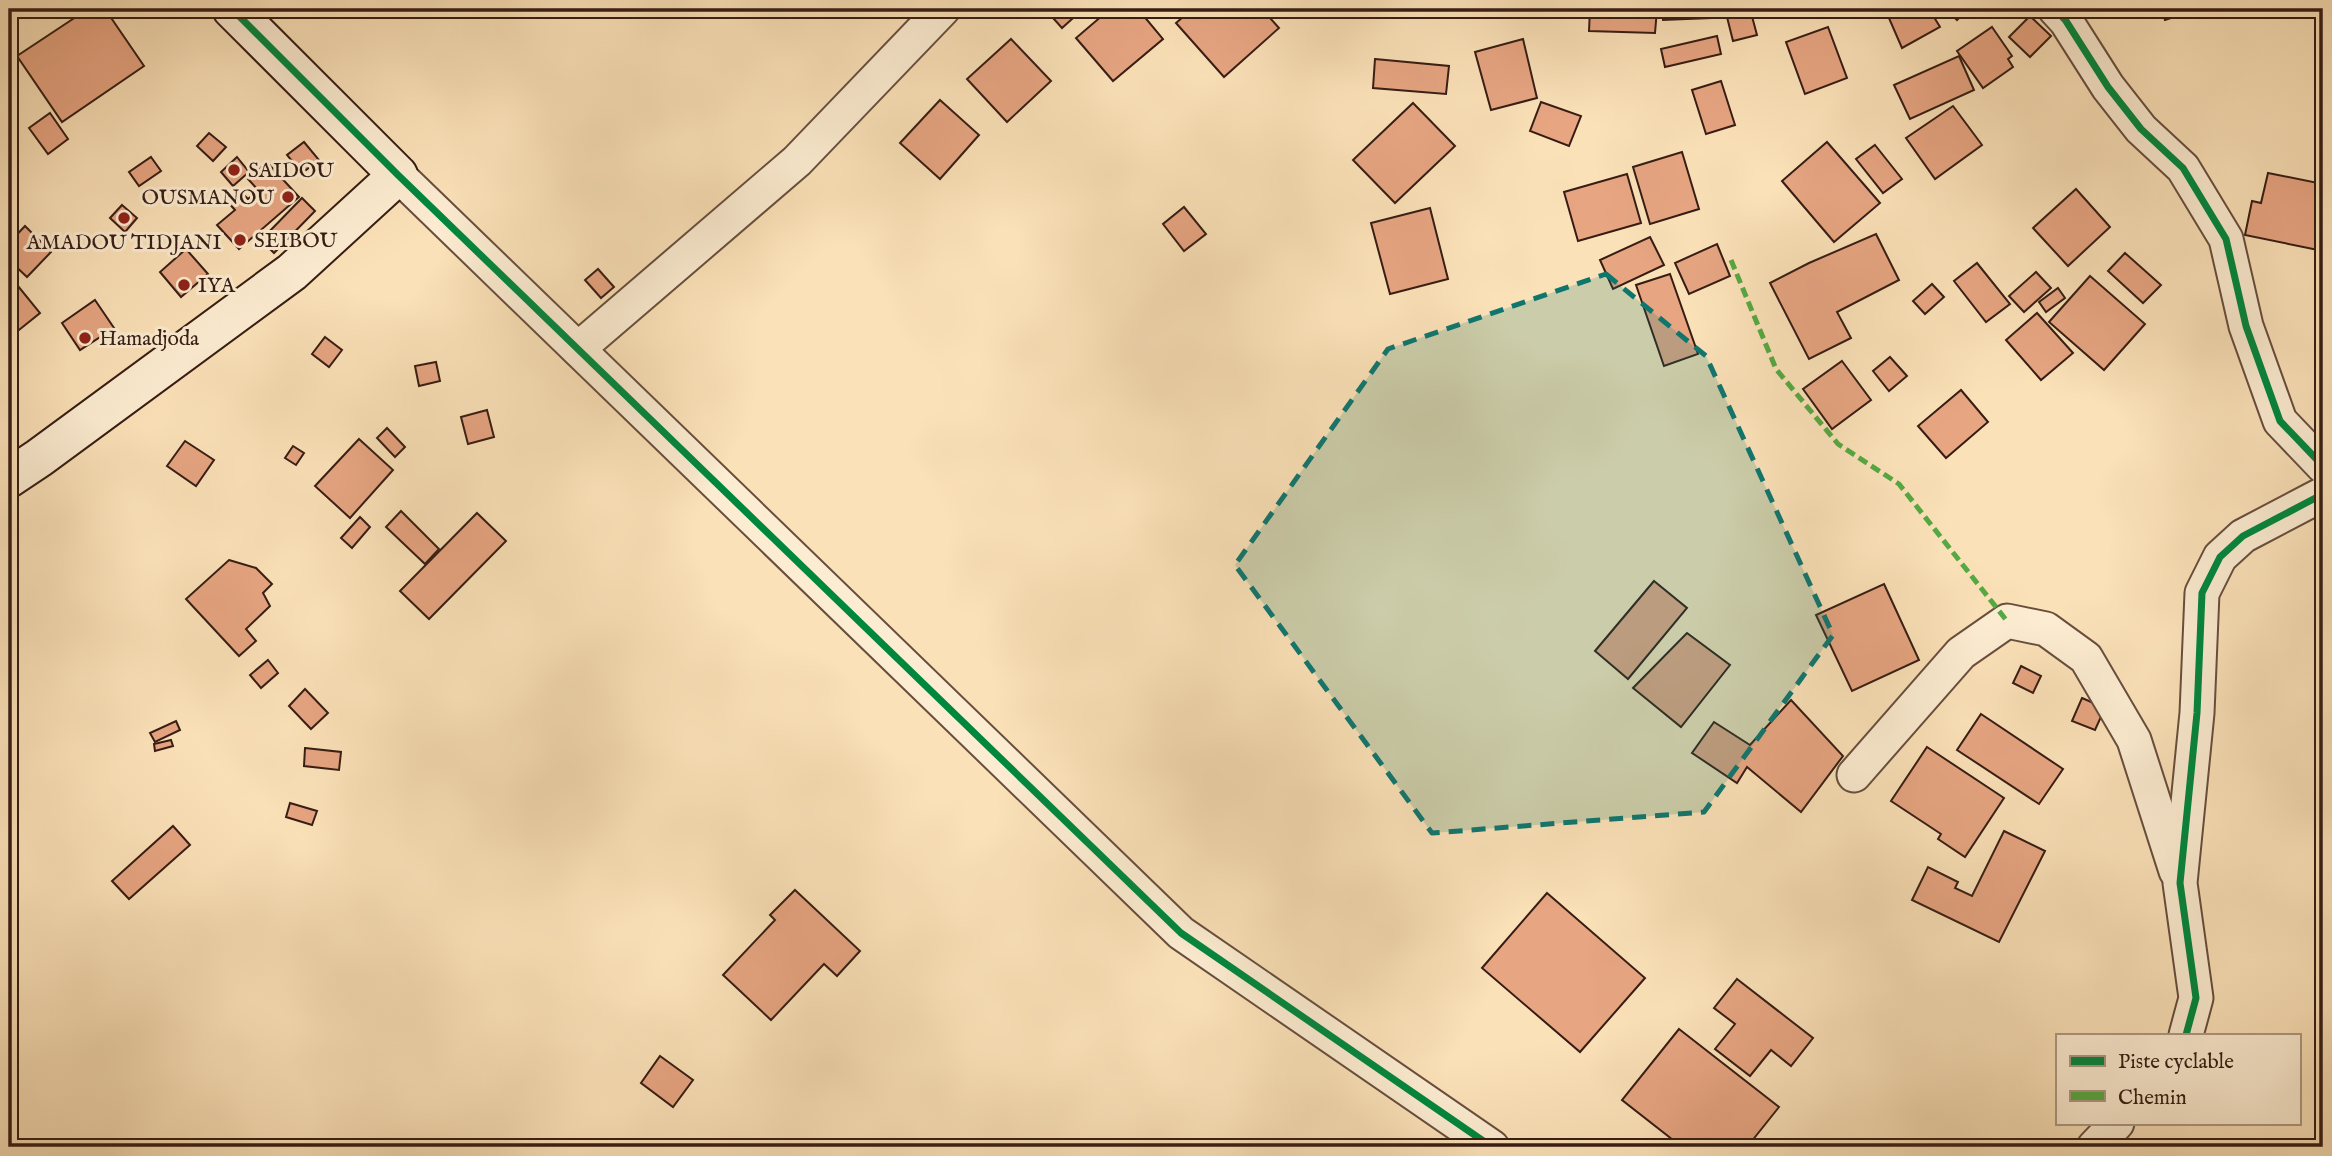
<svg xmlns="http://www.w3.org/2000/svg" width="2332" height="1156" viewBox="0 0 2332 1156" font-family="'IM FELL English',serif">
	<style>
		.building { fill: #e7a582; stroke: #361d14; stroke-width: 2 }
		.lines { fill: none; stroke-linecap: round; stroke-linejoin: round }
		.street-casing { stroke: #674e3d; stroke-width: 37 }
		.secondary-casing { stroke: #361d14; stroke-width: 42 }
		.street { stroke: #fcecd1; stroke-width: 33 }
		.secondary { stroke: #fcecd1; stroke-width: 38 }
		.quiet { stroke: #55a942; stroke-width: 5; stroke-dasharray: 10 5; stroke-linecap: butt }
		.cycleway-casing { stroke: #fcecd1; stroke-width: 11 }
		.cycleway { stroke: #00873e; stroke-width: 7 }
		.marked { fill: #0f766e; fill-opacity: 0.2; stroke: #0f766e; stroke-width: 5; stroke-dasharray: 14 9; stroke-linejoin: round }
		.poi-dot { fill: #8f2418; stroke: #fcecd1; stroke-width: 2.5 }
		.labels { text-anchor: middle; stroke-width: 6; stroke-linejoin: round; paint-order: stroke }
		.poi-label { font-size: 21px; fill: #361d14; stroke: #fcecd1; text-anchor: start }
	</style>
	<rect width="100%" height="100%" fill="#fbe1b8"/>
	<filter id="stains"><feTurbulence type="fractalNoise" baseFrequency=".00286" numOctaves="4"/><feColorMatrix values="0 0 0 0 .2 0 0 0 0 .09 0 0 0 0 .02 0 0 0 .5 -.17"/></filter>
	<radialGradient id="worn" r=".72"><stop offset=".6" stop-color="#630" stop-opacity="0"/><stop offset="1" stop-color="#630" stop-opacity=".3"/></radialGradient>
	<g class="building">
		<path d="M88,9H105L144,66L62,122L17,56Z"/>
		<path d="M836,9H892L891,18L835,16Z"/>
		<path d="M1045,9H1083L1062,28Z"/>
		<path d="M1110,9H1138L1163,39L1113,81L1076,38Z"/>
		<path d="M1192,9H1262L1279,28L1224,77L1176,23Z"/>
		<path d="M1590,9H1657L1655,33L1589,31Z"/>
		<path d="M1662,9H1710L1711,18L1663,20Z"/>
		<path d="M1725,9H1750L1757,35L1733,41Z"/>
		<path d="M1885,9H1929L1940,27L1902,48Z"/>
		<path d="M1946,9H1968L1957,20Z"/>
		<path d="M2161,9H2198L2165,20Z"/>
		<path d="M2030,16L2051,36L2030,57L2009,37Z"/>
		<path d="M1828,27L1847,78L1805,94L1786,42Z"/>
		<path d="M1992,27L2012,56L2008,59L2013,67L1983,88L1957,51Z"/>
		<path d="M1717,36L1721,54L1665,67L1661,49Z"/>
		<path d="M1011,39L1051,81L1007,122L967,79Z"/>
		<path d="M1523,39L1537,98L1491,110L1475,52Z"/>
		<path d="M1959,56L1974,90L1910,119L1894,85Z"/>
		<path d="M1375,59L1449,66L1446,94L1373,88Z"/>
		<path d="M1721,81L1735,125L1706,134L1692,90Z"/>
		<path d="M940,100L979,135L940,179L900,143Z"/>
		<path d="M1541,102L1581,116L1569,146L1530,131Z"/>
		<path d="M1413,103L1455,146L1395,203L1353,160Z"/>
		<path d="M1953,106L1982,145L1935,179L1906,138Z"/>
		<path d="M50,113L68,139L48,154L29,128Z"/>
		<path d="M209,133L226,147L213,161L197,146Z"/>
		<path d="M304,142L319,160L302,173L287,155Z"/>
		<path d="M1827,142L1880,203L1834,242L1782,181Z"/>
		<path d="M1875,145L1902,179L1883,193L1856,159Z"/>
		<path d="M1682,152L1699,209L1650,224L1633,167Z"/>
		<path d="M151,157L161,171L139,186L129,172Z"/>
		<path d="M237,157L249,172L233,186L221,172Z"/>
		<path d="M267,162L299,197L239,249L217,225L235,210L225,199L237,188L248,199L258,190L248,179Z"/>
		<path d="M2268,173L2323,184V251L2245,235L2252,201L2261,203Z"/>
		<path d="M1627,174L1641,223L1578,241L1564,192Z"/>
		<path d="M2076,189L2110,227L2068,266L2033,228Z"/>
		<path d="M302,198L315,211L274,253L261,240Z"/>
		<path d="M122,205L137,218L125,232L110,218Z"/>
		<path d="M1184,207L1206,234L1184,251L1163,224Z"/>
		<path d="M1430,208L1448,279L1390,294L1371,223Z"/>
		<path d="M25,226L51,252L27,277L9,260V243Z"/>
		<path d="M1876,234L1899,280L1837,312L1851,338L1809,359L1770,283L1809,263Z"/>
		<path d="M1650,237L1664,265L1613,289L1600,260Z"/>
		<path d="M1717,244L1730,276L1689,294L1675,263Z"/>
		<path d="M186,249L208,274L181,297L160,272Z"/>
		<path d="M2125,253L2161,285L2143,303L2108,271Z"/>
		<path d="M1977,263L2010,304L1986,322L1954,281Z"/>
		<path d="M598,269L614,287L601,298L585,280Z"/>
		<path d="M2036,272L2051,288L2024,312L2009,296Z"/>
		<path d="M1670,274L1698,354L1664,366L1636,285Z"/>
		<path d="M9,275L40,313L9,338Z"/>
		<path d="M2090,276L2145,324L2104,370L2049,322Z"/>
		<path d="M1932,284L1944,297L1925,314L1913,301Z"/>
		<path d="M2058,288L2065,298L2046,312L2039,302Z"/>
		<path d="M95,300L114,328L80,350L62,323Z"/>
		<path d="M2037,313L2073,353L2041,380L2006,340Z"/>
		<path d="M325,337L342,350L329,367L312,354Z"/>
		<path d="M1890,357L1907,376L1889,391L1873,371Z"/>
		<path d="M1842,361L1871,400L1832,429L1803,389Z"/>
		<path d="M436,362L440,381L419,386L415,366Z"/>
		<path d="M1961,390L1988,422L1946,458L1918,426Z"/>
		<path d="M487,410L494,437L468,444L461,417Z"/>
		<path d="M387,428L405,447L395,457L377,438Z"/>
		<path d="M359,439L393,470L350,518L315,486Z"/>
		<path d="M185,441L214,460L196,486L167,466Z"/>
		<path d="M293,446L304,453L296,465L285,458Z"/>
		<path d="M401,511L439,549L425,564L386,527Z"/>
		<path d="M477,513L506,541L429,619L400,591Z"/>
		<path d="M360,517L370,527L352,548L341,538Z"/>
		<path d="M229,560L256,568L272,584L263,593L270,606L246,629L256,641L239,656L186,599Z"/>
		<path d="M1654,581L1687,608L1628,679L1595,651Z"/>
		<path d="M1884,584L1919,660L1852,691L1816,615Z"/>
		<path d="M1687,633L1730,665L1681,727L1633,688Z"/>
		<path d="M268,660L278,673L261,688L250,675Z"/>
		<path d="M2021,666L2041,676L2033,693L2013,683Z"/>
		<path d="M305,689L328,713L311,729L289,706Z"/>
		<path d="M2082,698L2105,708L2095,730L2072,721Z"/>
		<path d="M1791,700L1843,756L1801,812L1747,767L1737,783L1692,753L1714,722L1750,745Z"/>
		<path d="M1981,714L2063,769L2039,804L1957,750Z"/>
		<path d="M176,721L180,730L155,742L150,733Z"/>
		<path d="M171,740L173,746L155,751L154,744Z"/>
		<path d="M1927,747L2004,798L1965,857L1938,839L1941,834L1891,801Z"/>
		<path d="M305,748L341,752L339,770L304,766Z"/>
		<path d="M290,803L317,811L312,825L286,817Z"/>
		<path d="M173,826L190,845L129,899L112,881Z"/>
		<path d="M2004,831L2045,851L1999,942L1912,900L1928,867L1958,882L1955,888L1972,896Z"/>
		<path d="M795,890L860,951L837,976L824,964L771,1020L723,975L775,920L770,915Z"/>
		<path d="M1547,893L1645,978L1580,1052L1482,968Z"/>
		<path d="M1737,979L1813,1038L1791,1066L1771,1050L1750,1076L1715,1049L1735,1024L1714,1008Z"/>
		<path d="M1679,1029L1779,1107L1747,1147H1682L1622,1100Z"/>
		<path d="M660,1056L693,1080L673,1107L641,1083Z"/>
	</g>
	<g class="lines">
		<defs>
			<g id="street">
				<path d="M2055,9L2066,21L2108,87L2141,129L2183,168L2226,239L2246,326L2280,421L2323,466"/>
				<path d="M398,175L1181,933L1492,1147"/>
				<path d="M578,349L797,161L943,9"/>
				<path d="M1854,775L1961,653L2007,621L2046,629L2086,658L2134,740L2176,871"/>
				<path d="M2186,1035L2196,998L2180,883L2197,713L2202,593L2220,557L2243,536L2323,494"/>
				<path d="M2094,1147L2117,1123"/>
			</g>
			<path id="secondary" d="M9,478L39,458L292,272L398,175L232,9"/>
		</defs>
		<use href="#street" class="street-casing"/>
		<use href="#secondary" class="secondary-casing"/>
		<use href="#street" class="street"/>
		<use href="#secondary" class="secondary"/>
		<path class="quiet" d="M1731,260L1776,369L1838,444L1899,484L2007,621"/>
		<defs>
			<g id="cycleway">
				<path d="M232,9L398,175L1181,933L1492,1147"/>
				<path d="M2055,9L2066,21L2108,87L2141,129L2183,168L2226,239L2246,326L2280,421L2323,466"/>
				<path d="M2186,1035L2196,998L2180,883L2197,713L2202,593L2220,557L2243,536L2323,494"/>
			</g>
		</defs>
		<use href="#cycleway" class="cycleway-casing"/>
		<use href="#cycleway" class="cycleway"/>
	</g>
	<path class="marked" d="M1606,274L1706,356L1833,635L1704,812L1432,833L1235,565L1388,349Z"/>
	<g class="poi-dot">
		<circle cx="234" cy="170" r="7"/>
		<circle cx="288" cy="197" r="7"/>
		<circle cx="124" cy="218" r="7"/>
		<circle cx="240" cy="240" r="7"/>
		<circle cx="184" cy="285" r="7"/>
		<circle cx="85" cy="338" r="7"/>
	</g>
	<g class="labels">
		<g class="poi-label">
			<text x="248" y="177">SAIDOU</text>
			<text x="274" y="204" text-anchor="end">OUSMANOU</text>
			<text x="254" y="247">SEIBOU</text>
			<text x="124" y="249" text-anchor="middle">AMADOU TIDJANI</text>
			<text x="198" y="292">IYA</text>
			<text x="99" y="345">Hamadjoda</text>
		</g>
	</g>
	<rect width="2332" height="1156" fill="none" stroke="#fbe1b8" stroke-width="35"/>
	<rect x="10" y="10" width="2311" height="1135" fill="none" stroke="#361d14" stroke-width="3.5"/>
	<rect x="18" y="18" width="2297" height="1121" fill="none" stroke="#361d14" stroke-width="2"/>
	<rect x="2056" y="1034" width="245" height="91" fill="#fcecd1" stroke="#ad9985" stroke-width="2"/>
	<rect x="2070" y="1056" width="35" height="10" fill="#00873e" stroke="#ad9985" stroke-width="2"/>
	<text x="2118" y="1068" font-size="21" fill="#361d14">Piste cyclable</text>
	<rect x="2070" y="1091" width="35" height="10" fill="#55a942" stroke="#ad9985" stroke-width="2"/>
	<text x="2118" y="1104" font-size="21" fill="#361d14">Chemin</text>
	<rect width="100%" height="100%" filter="url(#stains)"/>
	<rect width="100%" height="100%" fill="url(#worn)"/>
</svg>
